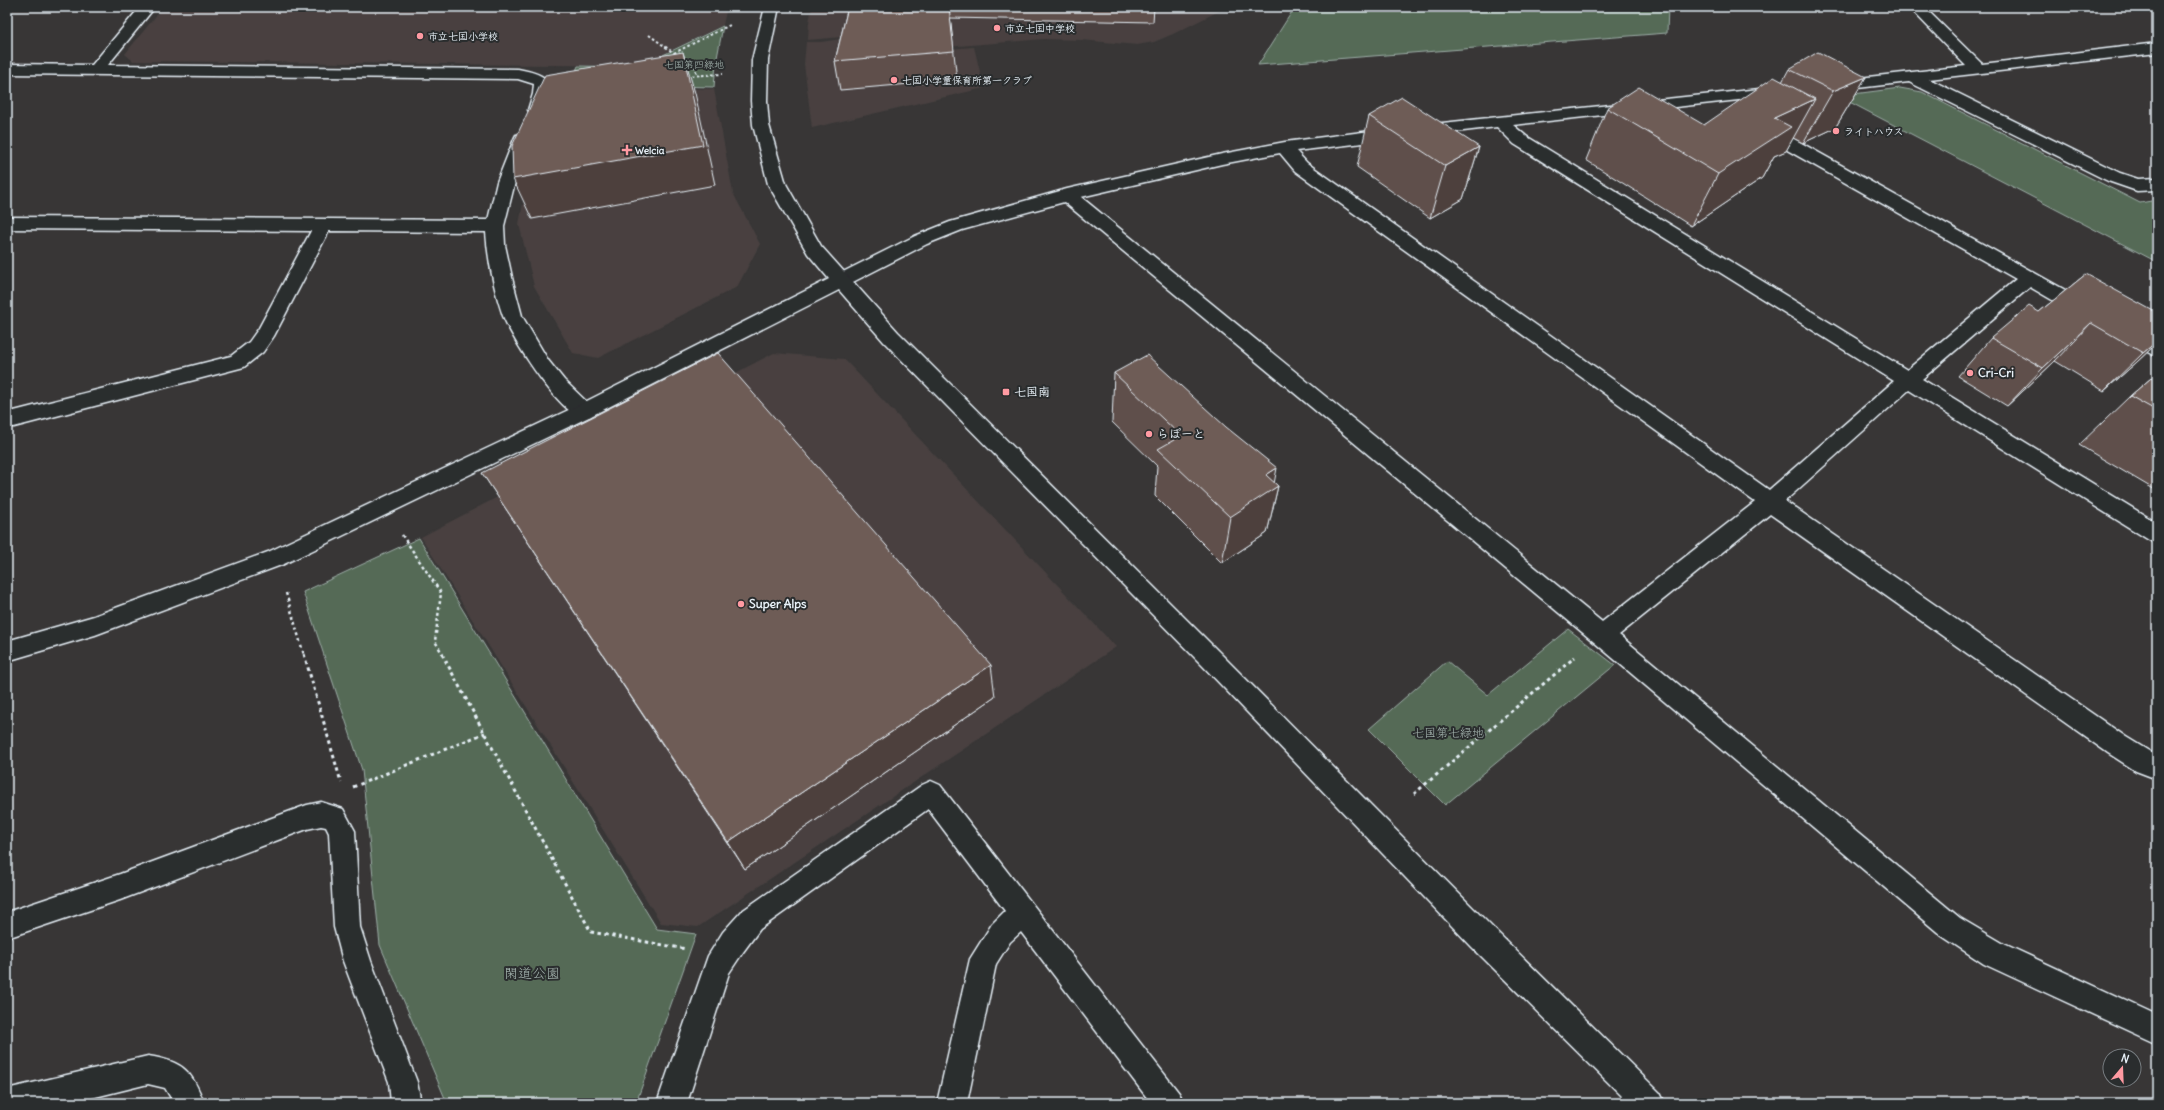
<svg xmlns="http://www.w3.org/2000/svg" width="2164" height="1110" viewBox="0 0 2164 1110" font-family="Delius,'Klee One',sans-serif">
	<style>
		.built { fill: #484140 }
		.green { fill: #546b57; stroke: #9eaea8 }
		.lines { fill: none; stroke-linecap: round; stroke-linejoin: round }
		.street-casing { stroke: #e8f1f8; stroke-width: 3 }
		.secondary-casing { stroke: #e8f1f8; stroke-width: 3 }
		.path-far2 { stroke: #e8f1f8; stroke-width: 2; stroke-dasharray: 2.5 2.5; stroke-linecap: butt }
		.path-far1 { stroke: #e8f1f8; stroke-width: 2.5; stroke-dasharray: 3 3; stroke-linecap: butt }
		.path { stroke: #e8f1f8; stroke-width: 3; stroke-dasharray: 3.5 3.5; stroke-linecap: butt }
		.street { fill: #2a2d2e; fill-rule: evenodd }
		.secondary { fill: #2a2d2e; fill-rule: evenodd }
		.wall { fill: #5f4f4b; stroke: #e8f1f8 }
		.shaded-wall { fill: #4d403d; stroke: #e8f1f8 }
		.building { fill: #6e5c57; stroke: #e8f1f8 }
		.poi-dot { fill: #ff9aa2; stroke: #2a2d2e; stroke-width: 1.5 }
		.labels { text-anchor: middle; stroke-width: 4; stroke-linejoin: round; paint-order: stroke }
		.far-poi-label { font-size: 10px; font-weight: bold; fill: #e8f1f8; stroke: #2a2d2e; text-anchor: start }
		.far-park-label { font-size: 10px; fill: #a5b5b0; stroke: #2a2d2e }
		.poi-label { font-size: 12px; font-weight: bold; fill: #e8f1f8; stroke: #2a2d2e; text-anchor: start }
		.park-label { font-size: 12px; fill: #a5b5b0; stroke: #2a2d2e }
		.near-park-label { font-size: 14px; fill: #a5b5b0; stroke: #2a2d2e }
	</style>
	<rect width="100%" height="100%" fill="#383636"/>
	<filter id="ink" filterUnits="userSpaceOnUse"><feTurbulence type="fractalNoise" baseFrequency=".025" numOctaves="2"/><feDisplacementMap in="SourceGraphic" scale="8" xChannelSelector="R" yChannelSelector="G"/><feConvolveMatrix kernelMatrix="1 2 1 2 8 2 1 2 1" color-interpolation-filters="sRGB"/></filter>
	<g filter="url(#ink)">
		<g class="built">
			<path d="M163,7H727L723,25L661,55L652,66L133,61L125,54Z"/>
			<path d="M812,7H1227L1173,34L1154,42L1137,45L1081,40L1044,39L872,53L842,37L808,40L809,22Z"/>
			<path d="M841,39L872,55L974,47L984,88L812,128L804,64L806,42H821Z"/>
			<path d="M568,86L714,89L733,193L760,244L737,287L598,358L573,353L534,286L519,224L528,179Z"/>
			<path d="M774,353L844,359L1116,647L698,927L661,923L421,537Z"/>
		</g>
		<g class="green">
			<path d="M1295,7H1668L1667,33L1258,65Z"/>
			<path d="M723,26L716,63L714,87L570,84L578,66L653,67L663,55Z"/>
			<path d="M1900,88L1922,92L2140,203L2157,200V262L1838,96Z"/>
			<path d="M419,538L657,929L696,934L636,1103H447L380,945L362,770L303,592Z"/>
			<path d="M1568,629L1615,665L1445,805L1369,729L1447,661L1488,695Z"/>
		</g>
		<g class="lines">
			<defs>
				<g id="street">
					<path d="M140,7H155L108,65L518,69C547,74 562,84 542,113H530L528,110L533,94L534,84L518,79L7,74V64L92,65Z"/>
					<path d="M1909,7H1924L1982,64L2157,43V53L1929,79L2120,173L2138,179L2157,178V190L2137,191L2108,181L1909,82L1832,91L1826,89L1824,86L1826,83L1832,81L1966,66Z"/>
					<path d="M1778,87L1784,89L1786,92L1784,95L1513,125L1526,136L1907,370L2016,279L1757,133L1755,129L1757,125H1769L2092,305L2094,310L2092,315L2085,317L2078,315L2030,287L1922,379L2157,523V543L2149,540L1909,390L1785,501L2126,737L2157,756V779L2136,771L2108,753L1770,514L1619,635L1960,918L2004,944L2157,1015V1044L1984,964L1942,936L1594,642L1064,202L962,230L927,244L847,285L840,287L833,285L831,281L833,277L915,236L950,222L1067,189L1222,154L1285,142L1386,129ZM1497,127L1514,144L1894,381L1769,490L1307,163L1296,151ZM1280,153L1295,171L1755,502L1602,622L1081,197L1222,164Z"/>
					<path d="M522,134L528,135L530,139L515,182L504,226L505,245L513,282L522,316L548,360L564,380L591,406L594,411L591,416C586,418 582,419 577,416C552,401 514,342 503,316C494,290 488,259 486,232L329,231L274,336L263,352L244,367L14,427H7V411H14L231,356L249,342L259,328L311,231L7,229V217L488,220L497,182L514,139L516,135Z"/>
					<path d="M2126,325L2157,341V357L2119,337L2116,332L2119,327Z"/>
					<path d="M931,781L940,785L1179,1093L1184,1103H1151L1021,932L1010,942L996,964L967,1103H937L970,959L992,924L1005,911L928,809L760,929L743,952L729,973L687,1103H657L708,956L723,932L742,911L922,785Z"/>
					<path d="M321,802L343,809L355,831L360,927L371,961L417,1082L421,1103H391L389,1082L343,961L334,927L329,833L326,827L321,826L307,829L120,900L7,938V912L120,874L307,805Z"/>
					<path d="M148,1056C183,1061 192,1071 204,1103H174L165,1088L148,1084L71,1103H7V1090L11,1088Z"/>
				</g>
				<path id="secondary" d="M765,7H779L768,60L767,101L769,125L786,184L821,246L898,332L1218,651L1492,927L1660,1093L1665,1103H1629L1472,947L1202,665L884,342L839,290L591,416L284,564L95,635L7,661V641L94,616L268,552L577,406L829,279L808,254L768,184L753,125L751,101L752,60Z"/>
			</defs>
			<use href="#street" class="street-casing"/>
			<use href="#secondary" class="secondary-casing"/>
			<g class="path-far2">
				<path d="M649,35L674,53"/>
				<path d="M678,56L674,53L730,25"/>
				<path d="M682,58C693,60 695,65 697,75"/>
				<path d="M687,76L723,74"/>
			</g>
			<g class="path-far1">
				<path d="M402,535L441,593L435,641L443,655"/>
				<path d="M286,593L304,655"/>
			</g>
			<g class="path">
				<path d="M304,654L341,782"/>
				<path d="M442,654L591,932L686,949"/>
				<path d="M353,787L485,733"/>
				<path d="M1414,794L1575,657"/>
			</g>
			<use href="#street" class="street"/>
			<use href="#secondary" class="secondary"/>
		</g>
		<g class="wall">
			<path d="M848,7H1154L1153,22L950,18L957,80L840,90L835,61Z"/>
			<path d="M1789,69L1866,77L1835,128L1803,143L1793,138L1786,151L1774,156L1762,178L1691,226L1586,160L1607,108L1704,125L1782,82Z"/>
			<path d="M1369,116L1479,147L1463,199L1430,218L1357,167Z"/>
			<path d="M2086,274L2157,343L2137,362L2104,391L2055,361L2007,406L1958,376L1991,338L2039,312Z"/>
			<path d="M1114,373L1274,483L1278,486L1267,533L1222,563L1155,496L1157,466L1112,422Z"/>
			<path d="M2157,373V491L2079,445L2130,396Z"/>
			<path d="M482,473L995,697L745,869Z"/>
		</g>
		<g class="shaded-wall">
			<path d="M683,52L695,93L715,185L532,219L513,179Z"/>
			<path d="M1866,77L1835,128L1803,143L1833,91Z"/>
			<path d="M1815,99L1786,151L1774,156L1762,178L1691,226L1718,174L1774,118Z"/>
			<path d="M1479,147L1463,199L1430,218L1445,166Z"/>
			<path d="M2091,323L2055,361L2007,406L2043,368Z"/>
			<path d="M2157,341V343L2137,362L2104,391L2143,353Z"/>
			<path d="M1277,468L1273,489L1278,486L1267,533L1222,563L1230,517L1266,475Z"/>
			<path d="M991,665L995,697L745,869L728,842Z"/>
		</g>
		<g class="building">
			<path d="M848,7H949L954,51L835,61Z"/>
			<path d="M683,52L703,145L513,179L512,146L545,75Z"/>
			<path d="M1818,52L1866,77L1833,91L1789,69Z"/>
			<path d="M1774,77L1815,99L1774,118L1791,127L1718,174L1607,108L1639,87L1704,125Z"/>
			<path d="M1402,97L1479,147L1445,166L1369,116Z"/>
			<path d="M2086,274L2157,313V341L2143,353L2091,323L2043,368L1991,338L2029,306L2039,312Z"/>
			<path d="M718,353L991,665L728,842L482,473Z"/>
			<path d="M1147,355L1226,427L1277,468L1266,475L1278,486L1230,517L1158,449L1181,436L1114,373Z"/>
			<path d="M2157,373V411L2130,396Z"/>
		</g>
	</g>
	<g class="poi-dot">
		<circle cx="997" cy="28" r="4"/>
		<circle cx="420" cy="36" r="4"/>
		<circle cx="894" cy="80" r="4"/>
		<circle cx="1836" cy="131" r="4"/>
		<path d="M625 144h4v4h4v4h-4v4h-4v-4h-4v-4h4z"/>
		<circle cx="1970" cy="373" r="4"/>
		<rect x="1002" y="388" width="8" height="8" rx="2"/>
		<circle cx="1149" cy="434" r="4"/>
		<circle cx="741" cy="604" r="4"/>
	</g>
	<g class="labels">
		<g class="far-poi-label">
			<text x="1005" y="32">市立七国中学校</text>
			<text x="428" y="40">市立七国小学校</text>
			<text x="902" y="84">七国小学童保育所第一クラブ</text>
			<text x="1844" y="135">ライトハウス</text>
			<text x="635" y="154">Welcia</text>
		</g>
		<g class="far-park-label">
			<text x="694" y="68">七国第四緑地</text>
		</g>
		<g class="poi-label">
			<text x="1978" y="377">Cri-Cri</text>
			<text x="1014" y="396">七国南</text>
			<text x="1157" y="438">らぽーと</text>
			<text x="749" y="608">Super Alps</text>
		</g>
		<g class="park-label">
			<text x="1448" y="737">七国第七緑地</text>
		</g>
		<g class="near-park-label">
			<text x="532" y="978">閑道公園</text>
		</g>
	</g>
	<rect width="2164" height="1110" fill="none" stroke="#2a2d2e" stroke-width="24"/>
	<rect x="12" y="12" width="2140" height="1086" fill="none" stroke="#e8f1f8" stroke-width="1.5" filter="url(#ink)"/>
	<g transform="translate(2122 1068) rotate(19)"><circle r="19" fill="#2a2d2e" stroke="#767b7f"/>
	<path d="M0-3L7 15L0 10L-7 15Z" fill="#ff9aa2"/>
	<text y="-6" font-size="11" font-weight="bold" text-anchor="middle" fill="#e8f1f8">N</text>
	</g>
</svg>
